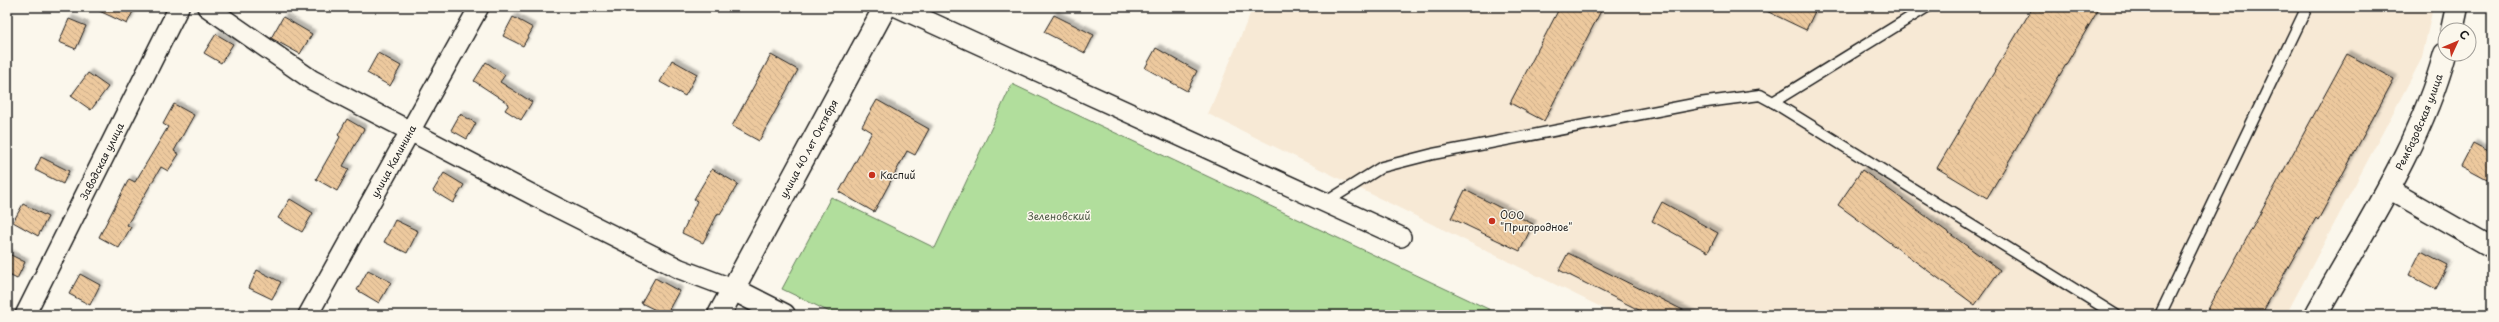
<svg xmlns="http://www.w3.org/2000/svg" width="2499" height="322" viewBox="0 0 2499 322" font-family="'Playpen Sans',sans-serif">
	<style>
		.built { fill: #f7e9d5 }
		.green { fill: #b1de9c; stroke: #667d5c }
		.building { fill: url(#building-back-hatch); stroke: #1c1c1c; filter: url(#shadow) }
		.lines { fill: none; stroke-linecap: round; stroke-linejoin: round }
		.lane-casing { stroke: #1c1c1c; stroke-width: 13 }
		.street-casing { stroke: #1c1c1c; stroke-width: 22 }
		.secondary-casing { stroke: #1c1c1c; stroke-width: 25 }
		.path { stroke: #1c1c1c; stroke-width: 2.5; stroke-dasharray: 1 3; stroke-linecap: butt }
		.lane { stroke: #fbf7ec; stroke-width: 10 }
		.street { stroke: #fbf7ec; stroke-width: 19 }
		.secondary { stroke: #fbf7ec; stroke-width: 22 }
		.poi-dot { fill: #c8321e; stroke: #fbf7ec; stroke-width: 1.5 }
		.labels { text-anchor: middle; stroke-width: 3; stroke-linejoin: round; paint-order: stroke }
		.street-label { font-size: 10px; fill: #1c1c1c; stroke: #fbf7ec }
		.poi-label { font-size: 10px; fill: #1c1c1c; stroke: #fbf7ec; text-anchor: start }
		.park-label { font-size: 10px; fill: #495642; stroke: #fbf7ec }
	</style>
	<defs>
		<pattern id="building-back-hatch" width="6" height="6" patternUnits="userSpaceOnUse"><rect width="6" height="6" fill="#edc99e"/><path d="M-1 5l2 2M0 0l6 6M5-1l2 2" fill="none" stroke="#cbac88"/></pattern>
		<filter id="shadow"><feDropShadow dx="3.5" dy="-3.5" stdDeviation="1" flood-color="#0004"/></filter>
	</defs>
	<rect width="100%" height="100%" fill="#fbf7ec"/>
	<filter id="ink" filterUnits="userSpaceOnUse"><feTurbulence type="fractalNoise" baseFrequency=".025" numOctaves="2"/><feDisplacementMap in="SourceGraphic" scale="8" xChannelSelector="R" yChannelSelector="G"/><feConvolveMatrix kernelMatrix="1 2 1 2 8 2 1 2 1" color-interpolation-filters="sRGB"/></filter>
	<g filter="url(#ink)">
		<path class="built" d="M1253,7H2433L2422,58L2286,315H1617L1208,114Z"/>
		<path class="green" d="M1012,84L1501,315H836L782,289L831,197L935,248Z"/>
		<g class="building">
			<path d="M91,7H135L127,24Z"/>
			<path d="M1560,7H1603L1544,121L1510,103Z"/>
			<path d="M1758,7H1817L1806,30Z"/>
			<path d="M2033,7H2100L1987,198L1937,168Z"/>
			<path d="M1054,15L1094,35L1085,53L1044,32Z"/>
			<path d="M283,17L312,34L300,54L271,38Z"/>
			<path d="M513,17L533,28L523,46L503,36Z"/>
			<path d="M69,19L86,26L76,49L59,42Z"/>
			<path d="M216,34L233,44L221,63L204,53Z"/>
			<path d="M1156,48L1197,71L1187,91L1145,68Z"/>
			<path d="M378,53L401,66L390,86L367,73Z"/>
			<path d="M2347,54L2394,79L2318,220L2316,218L2261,315H2205Z"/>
			<path d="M771,55L798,70L759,141L732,126Z"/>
			<path d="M672,60L697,74L685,96L660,82Z"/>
			<path d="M486,62L505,75L500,82L532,102L521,120L505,110L509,104L474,81Z"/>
			<path d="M88,73L108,87L91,110L71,96Z"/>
			<path d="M877,100L929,129L915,155L907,151L874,212L839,192L872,132L862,126Z"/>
			<path d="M174,104L194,115L174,151L179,154L168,171L161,167L127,225L131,227L119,248L99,237L129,179L135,182L168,127L163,124Z"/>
			<path d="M460,114L476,123L467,139L451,130Z"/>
			<path d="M347,119L364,129L343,166L349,169L337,191L316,179L340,137L338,135Z"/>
			<path d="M2473,143L2492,153V171L2487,180L2461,166Z"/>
			<path d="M41,157L69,171L63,184L35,170Z"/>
			<path d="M712,169L738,184L720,214L718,213L703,243L682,233L697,201L694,199Z"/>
			<path d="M1862,170L2000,270L1975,305L1838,205Z"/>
			<path d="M444,173L464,185L453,203L433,191Z"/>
			<path d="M1465,190L1533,224L1520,251L1451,218Z"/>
			<path d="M290,199L313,213L302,232L278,218Z"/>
			<path d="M1662,202L1718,233L1708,252L1652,221Z"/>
			<path d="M23,204L48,217L38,236L13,222Z"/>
			<path d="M395,220L418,231L407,253L384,242Z"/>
			<path d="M2421,251L2448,265L2436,289L2409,275Z"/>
			<path d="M7,253L25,262L17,279L7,274Z"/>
			<path d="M1568,253L1693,315H1649L1559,270Z"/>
			<path d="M257,270L281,282L272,299L249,288Z"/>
			<path d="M368,270L391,282L379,303L357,290Z"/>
			<path d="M80,274L100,285L90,305L69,294Z"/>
			<path d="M655,278L679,291L666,315L641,303Z"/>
		</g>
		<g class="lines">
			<defs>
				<g id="lane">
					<path d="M1773,102L2116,315"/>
					<path d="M1326,202L1382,167L1433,154L1699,103L1760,95L1773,102L1927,7"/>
					<path d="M2160,315L2307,7"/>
				</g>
				<g id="street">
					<path d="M207,7L312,80L558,208L680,269L733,289"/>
					<path d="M897,7L1401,237"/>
					<path d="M2387,188L2492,248"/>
					<path id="s1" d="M25,315L179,7"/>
					<path id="s2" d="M308,315L479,7"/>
				</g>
				<g id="secondary">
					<path d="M2452,30L2457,7"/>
					<path d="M733,289L784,315"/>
					<path id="s3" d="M719,315L885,7"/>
					<path id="s4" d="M2316,315C2362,232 2420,146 2445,54"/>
				</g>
			</defs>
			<use href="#lane" class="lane-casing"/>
			<use href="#street" class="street-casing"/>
			<use href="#secondary" class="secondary-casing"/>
			<path class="path" d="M803,312L810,315"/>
			<use href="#lane" class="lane"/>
			<use href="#street" class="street"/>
			<use href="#secondary" class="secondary"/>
		</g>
	</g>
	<g class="poi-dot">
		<circle cx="872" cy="175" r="4"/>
		<circle cx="1492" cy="221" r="4"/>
	</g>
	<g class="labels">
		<g class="street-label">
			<text dy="4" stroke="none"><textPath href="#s4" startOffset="219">Рембазовская улица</textPath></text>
			<text dy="4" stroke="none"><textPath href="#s3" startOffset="189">улица 40 лет Октября</textPath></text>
			<text dy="4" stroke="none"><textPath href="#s1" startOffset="172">Заводская улица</textPath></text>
			<text dy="4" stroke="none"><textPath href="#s2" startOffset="176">улица Калинина</textPath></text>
		</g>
		<g class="poi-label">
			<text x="880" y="179">Каспий</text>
			<text x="1500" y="219">ООО<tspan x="1500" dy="12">"Пригородное"</tspan></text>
		</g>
		<g class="park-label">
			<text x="1059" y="220">Зеленовский</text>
		</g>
	</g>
	<rect width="2499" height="322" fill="none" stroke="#fbf7ec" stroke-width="24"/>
	<rect x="12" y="12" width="2475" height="298" fill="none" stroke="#1c1c1c" stroke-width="1.5" filter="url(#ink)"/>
	<g transform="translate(2457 42) rotate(46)"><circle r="19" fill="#fbf7ec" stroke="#a29f99"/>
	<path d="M0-3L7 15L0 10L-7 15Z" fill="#c8321e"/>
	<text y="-6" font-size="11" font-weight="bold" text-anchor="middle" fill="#1c1c1c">С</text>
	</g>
</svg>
